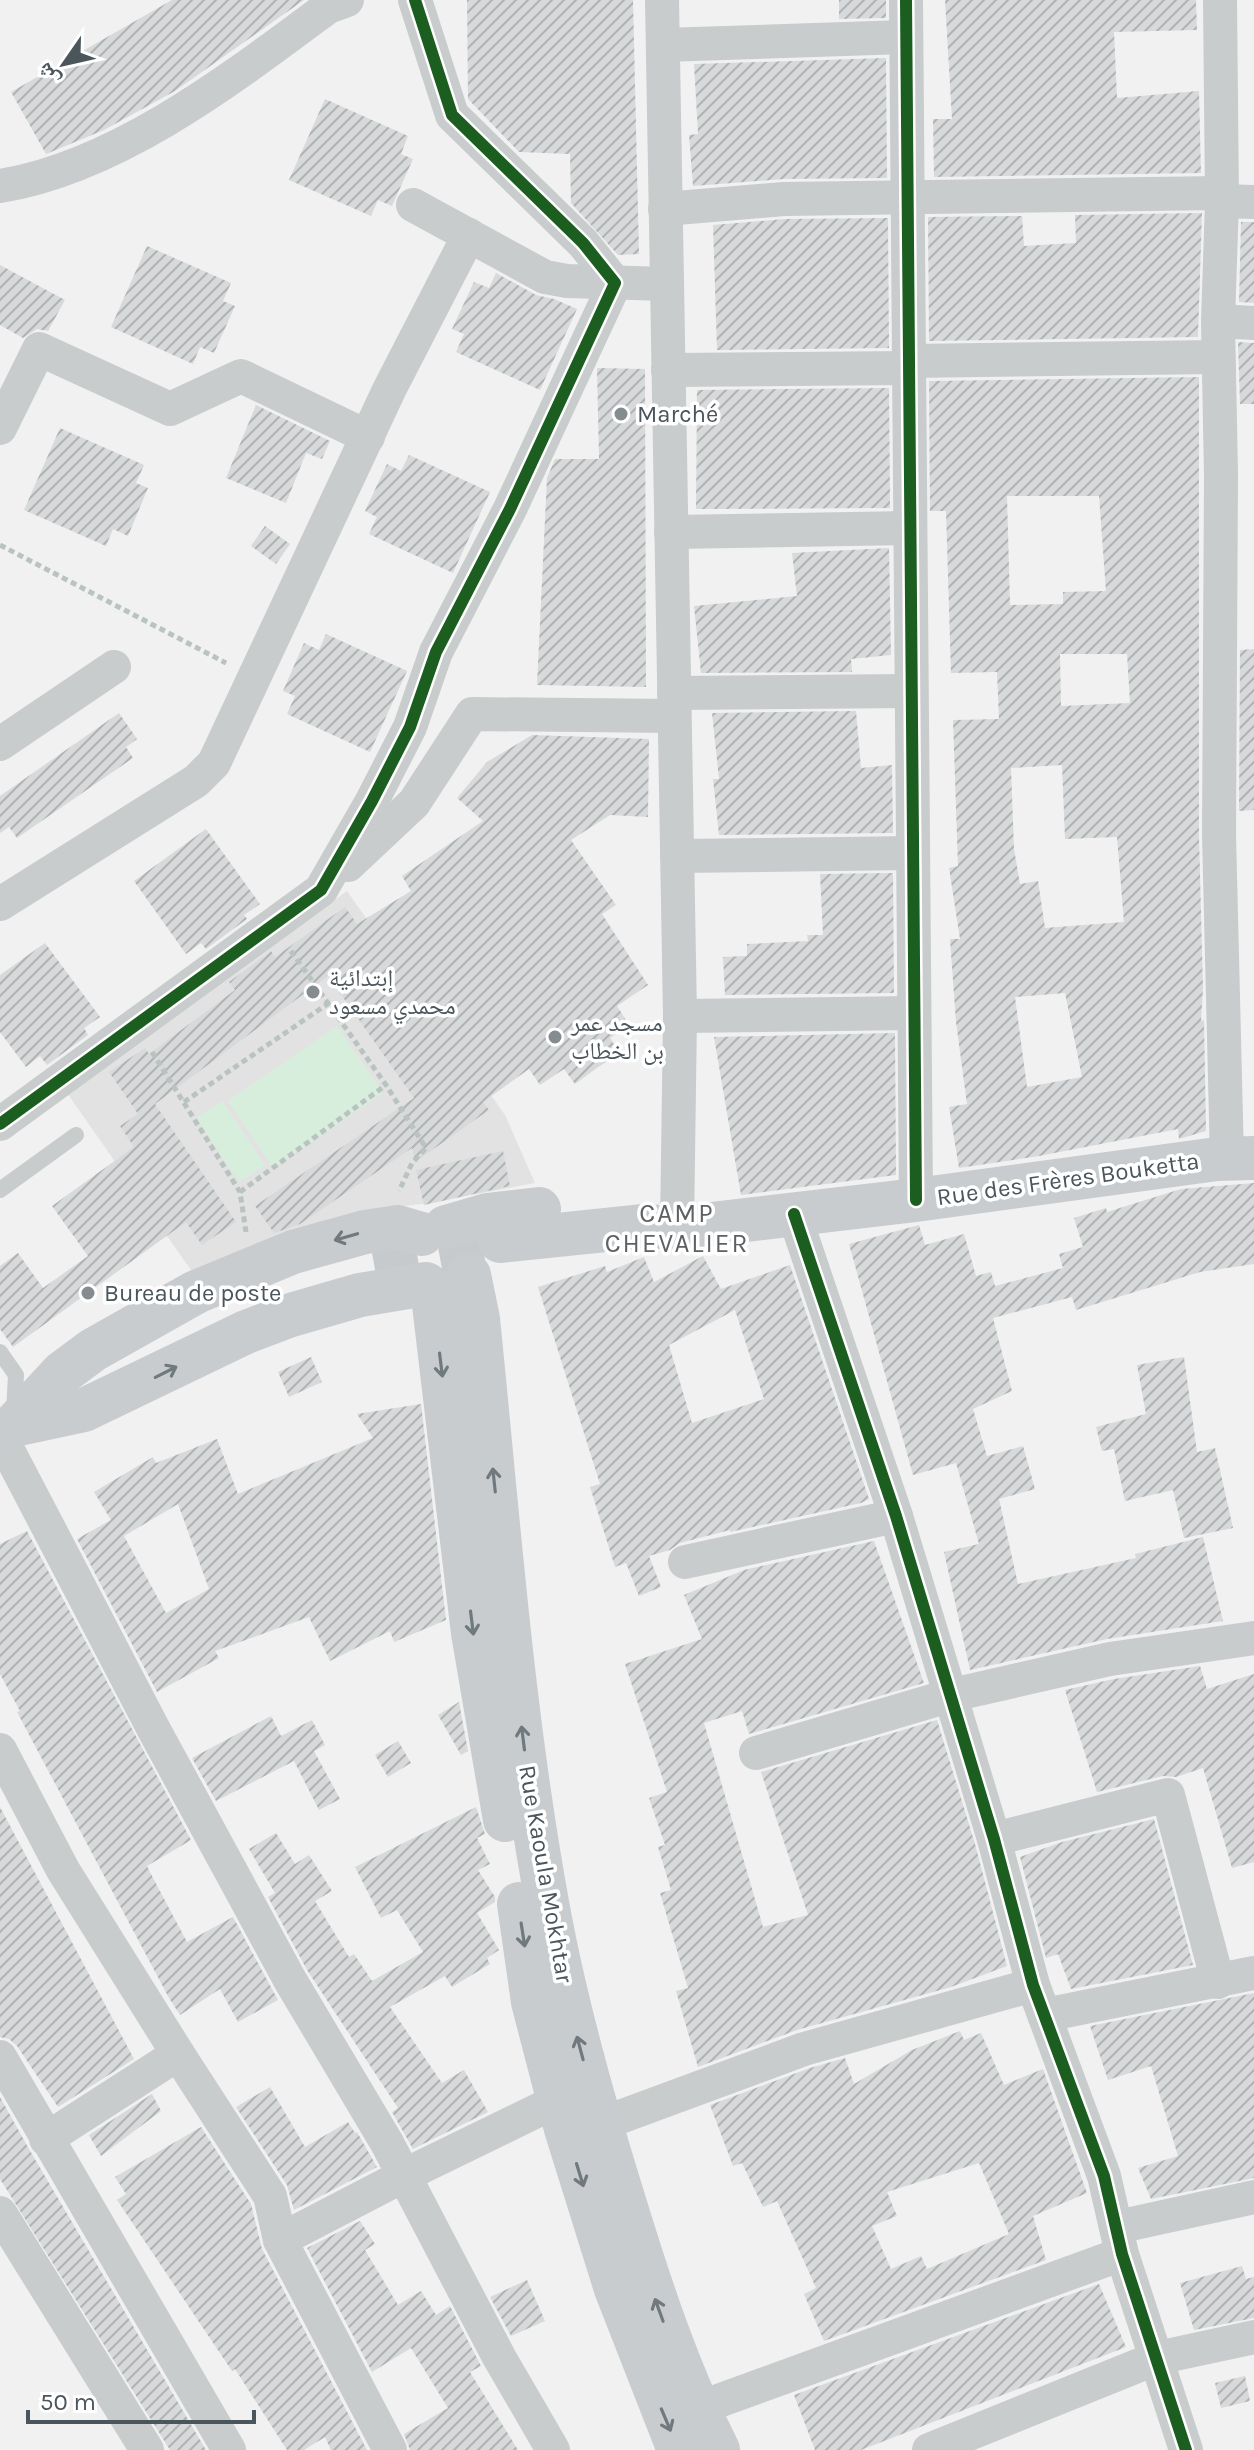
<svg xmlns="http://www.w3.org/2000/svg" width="1254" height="2450" viewBox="0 0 1254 2450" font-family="Karla,'Noto Naskh Arabic',sans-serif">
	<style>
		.education { fill: #e3e2e3 }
		.garden { fill: #d8eedd }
		.building { fill: url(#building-hatch); fill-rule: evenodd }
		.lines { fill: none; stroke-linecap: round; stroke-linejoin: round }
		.secondary-tunnel { stroke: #c7cacc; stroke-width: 44; stroke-dasharray: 44 22; stroke-linecap: butt }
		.path { stroke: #b9c3bf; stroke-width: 5; stroke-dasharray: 6 4; stroke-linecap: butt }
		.lane { stroke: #c9cccc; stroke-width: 16 }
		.street { stroke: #c9cccc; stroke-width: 34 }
		.secondary { stroke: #c9ccce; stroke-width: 44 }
		.cycleway-casing { stroke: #fff; stroke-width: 17 }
		.cycleway { stroke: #1b5e20; stroke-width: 12 }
		.oneway { stroke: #70797e }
		.poi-dot { fill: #848c90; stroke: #fff; stroke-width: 3 }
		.labels { text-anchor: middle; stroke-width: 7; stroke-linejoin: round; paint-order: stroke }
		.poi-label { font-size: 24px; fill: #4a565c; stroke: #fff; text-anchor: start }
		.street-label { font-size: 24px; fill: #4a565c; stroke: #fff }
		.neighbourhood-label { font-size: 26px; letter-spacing: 2px; fill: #5d6164; stroke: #fff }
	</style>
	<defs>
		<pattern id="building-hatch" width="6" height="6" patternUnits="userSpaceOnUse" patternTransform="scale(2)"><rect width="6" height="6" fill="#d7d9da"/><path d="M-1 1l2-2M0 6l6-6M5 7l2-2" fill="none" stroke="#b0b3b4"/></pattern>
	</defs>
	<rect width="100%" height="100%" fill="#f1f1f1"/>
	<path class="education" d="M347,891L505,1115L535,1183L422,1204L379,1209L193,1273L67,1093Z"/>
	<g class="garden">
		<path d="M337,1026L383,1093L273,1168L228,1101Z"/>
		<path d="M222,1101L265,1165L239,1182L196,1118Z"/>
	</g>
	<g class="building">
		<path d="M172,0H304L175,91L104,130L46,154L11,92Z"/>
		<path d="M467,0H633L639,254L618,255L571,203L570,154L519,152L468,99Z"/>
		<path d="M839,0H886V18L839,19Z"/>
		<path d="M945,0H1196L1197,30L1114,32L1117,98L1199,91L1201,173L934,177L933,119H952Z"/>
		<path d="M886,58L887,178L784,179L693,186L689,135L698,134L694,64Z"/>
		<path d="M325,99L408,136L401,154L413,159L392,206L378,200L371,216L289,180Z"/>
		<path d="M1202,213L1198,337L929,341L928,217L1022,216L1024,246L1076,243L1075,215Z"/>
		<path d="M888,218L889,348L717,350L713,225L785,219Z"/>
		<path d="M1241,222H1254V303L1239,302Z"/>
		<path d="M147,246L231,283L223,301L235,306L214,353L200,347L193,364L111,327Z"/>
		<path d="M0,265L65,300L48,331L37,329L23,338L0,325Z"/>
		<path d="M496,273L536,295L554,299L577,309L540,390L456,352L464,334L452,329L474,282L489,288Z"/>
		<path d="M1238,342L1254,343V404H1240Z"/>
		<path d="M597,368L645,369L646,687L537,685L547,478L555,459H599Z"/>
		<path d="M1199,377V836L1203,989L1201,1021L1204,1020L1206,1131L1179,1139L1178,1129L1039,1156L959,1168L949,1107L967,1104L956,1022L950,939H960L949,868L958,866L953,720L999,719L997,672L951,673L946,511H930L929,381ZM1007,496H1099L1106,591L1063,592V604L1010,605ZM1060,654H1127L1130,703L1061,706ZM1062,765L1065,839L1117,837L1124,922L1045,928L1038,881L1020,884L1014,849L1011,768ZM1065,993L1082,1077L1027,1087L1015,997Z"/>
		<path d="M889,388L890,508L696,509L697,390Z"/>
		<path d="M256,405L330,441L322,459L306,453L286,503L226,478Z"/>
		<path d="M60,428L144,465L136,483L148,488L128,536L113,529L106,546L24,510Z"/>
		<path d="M409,455L490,492L453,573L369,534L377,517L365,511L387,464L401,471Z"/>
		<path d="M265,526L290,544L276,564L251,546Z"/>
		<path d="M889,548L891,655L851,659L852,672L701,673L694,606L797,596L792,553Z"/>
		<path d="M326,634L407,671L370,752L287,714L295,696L283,691L304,643L319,650Z"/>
		<path d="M1254,649V810L1239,811L1240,650Z"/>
		<path d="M856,711L861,768L892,765L893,833L719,835L713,779H719L712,713Z"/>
		<path d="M119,713L137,739L126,747L133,758L17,838L9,827L0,833V796Z"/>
		<path d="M532,735L649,739L648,817L610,815L571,840L616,905L602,914L648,985L617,1006L629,1025L610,1038L619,1052L575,1084L564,1069L540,1085L529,1069L483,1102L489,1110L415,1162L412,1148L300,1224L274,1233L255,1206L414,1098L328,976L155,1104L236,1222L202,1245L186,1222L13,1347L0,1329V1266L18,1253L43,1288L88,1256L52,1206L134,1147L120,1126L138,1114L109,1072L145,1048L149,1054L235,990L229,982L271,951L275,957L345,907L357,924L411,891L402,876L483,821L457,798L487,762Z"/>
		<path d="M206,829L260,904L244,915L247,919L206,949L201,943L186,954L134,881Z"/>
		<path d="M893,873L894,993L725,995L723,957L747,956V944L808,941L807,935H823L820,874Z"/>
		<path d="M45,943L100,1017L84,1028L88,1035L47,1065L40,1056L26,1067L0,1032V975Z"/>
		<path d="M895,1033L896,1175L741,1195L714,1037Z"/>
		<path d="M503,1151L510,1186L424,1205L416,1170Z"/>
		<path d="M1254,1183V1264L1200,1272L1076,1310L1072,1297L993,1318L1012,1391L973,1409L987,1456L1023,1446L1035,1489L999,1499L1018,1584L1136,1558L1135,1554L1203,1537L1223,1621L1107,1639L970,1670L944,1552L979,1544L956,1463L913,1475L849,1244L919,1225L925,1245L964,1234L976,1276L991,1272L995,1286L1063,1268L1059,1254L1083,1247L1074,1218L1106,1208L1107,1212L1181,1189Z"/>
		<path d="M703,1256L721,1289L790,1265L869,1499L861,1503L730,1532V1530L680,1543L670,1550L649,1556L661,1587L639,1596L626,1563L615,1567L590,1487L600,1484L538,1287L605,1266L607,1272L644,1257L654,1282ZM735,1310L764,1399L692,1423L669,1345Z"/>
		<path d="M311,1357L322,1382L289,1397L278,1372Z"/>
		<path d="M1184,1357L1197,1452L1215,1448L1233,1528L1184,1538L1173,1490L1125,1501L1114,1449L1102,1451L1096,1427L1146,1414L1137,1365Z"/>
		<path d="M421,1404L446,1620L394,1642L390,1631L330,1661L309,1617L215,1651L219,1658L157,1692L77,1539L111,1520L94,1492L153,1457L156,1463L217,1439L238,1494L373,1438L357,1414ZM178,1504L209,1589L166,1613L124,1536Z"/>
		<path d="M27,1531L191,1840L147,1866L153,1878L187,1942L233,1917L278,2000L238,2022L220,1989L180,2015L169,1998L17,1712L20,1711L0,1674V1544Z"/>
		<path d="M874,1541L924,1683L749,1734L742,1711L704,1723L763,1927L808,1915L761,1772L937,1720L975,1844L1007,1966L951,1987L797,2030L698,2067L676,1991L688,1988L660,1893L671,1890L658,1847L665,1845L649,1798L667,1792L625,1664L702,1639L684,1595L744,1570Z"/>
		<path d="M1200,1666L1207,1689L1254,1674V1862L1232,1868L1203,1768L1176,1777L1163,1776L1097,1792L1065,1690L1114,1679Z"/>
		<path d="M459,1702L468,1751L461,1755L438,1715Z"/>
		<path d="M271,1716L281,1736L312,1720L325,1745L314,1751L340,1799L319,1810L294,1761L216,1801L192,1758Z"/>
		<path d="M398,1741L411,1763L388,1777L375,1755Z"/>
		<path d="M0,1807L134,2059L58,2107L17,2046L9,2039L0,2037Z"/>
		<path d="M476,1807L485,1834L477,1838L490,1864L478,1870L495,1897V1902L477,1913L499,1950L487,1958L490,1964L452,1987L445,1976L390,2007L442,2083L464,2070L488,2112L413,2149L392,2112L398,2108L307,1970L268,1897L275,1893L249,1849L276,1833L295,1864L309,1855L332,1891L315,1901L349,1957L354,1954L372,1981L423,1952L397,1910L381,1918L355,1867Z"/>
		<path d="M1154,1819L1193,1965L1071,1989L1058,1954L1046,1958L1020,1857L1062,1842Z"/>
		<path d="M1254,1993V2178L1151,2199L1138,2168L1178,2156L1151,2066L1108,2080L1090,2026Z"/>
		<path d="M960,2031L964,2040L981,2033L1004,2085L1043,2069L1087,2193L1033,2216L1046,2260L824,2341L804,2294L816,2288L777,2201L763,2207L742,2163L733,2166L710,2105L810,2068L845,2058L854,2084L912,2050ZM979,2163L1009,2234L927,2269L921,2256L891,2269L872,2226L897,2216L887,2192Z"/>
		<path d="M270,2087L305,2147L348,2122L355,2133L357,2132L377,2167L294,2210L287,2185L236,2107Z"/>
		<path d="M152,2094L161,2111L101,2156L89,2135Z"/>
		<path d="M0,2097L29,2149L206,2450H170L0,2179Z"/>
		<path d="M201,2127L251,2204L262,2249L367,2450H331L325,2437L304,2450H287L235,2369L232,2371L117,2200L126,2194L115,2177Z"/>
		<path d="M360,2221L375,2244L365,2250L398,2305L421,2291L436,2315L450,2306L481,2366L470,2372L518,2450H410L404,2434L448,2408L411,2348L372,2372L307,2248Z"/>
		<path d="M1242,2266L1246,2279L1254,2277V2318L1194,2330L1180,2283Z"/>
		<path d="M527,2280L545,2321L511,2336L490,2297Z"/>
		<path d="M1099,2284L1126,2347L861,2450H815L794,2395Z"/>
		<path d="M1245,2376L1250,2401L1221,2408L1215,2383Z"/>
	</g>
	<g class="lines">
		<path class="secondary-tunnel" d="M374,1264L500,1241"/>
		<g class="path">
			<path d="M0,545L226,663"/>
			<path d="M291,951L386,1085L426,1148L412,1163L399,1191"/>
			<path d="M152,1052L240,1192L246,1232"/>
			<path d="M184,1102L329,1003"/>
			<path d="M240,1192L386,1085"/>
		</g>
		<g class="lane">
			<path d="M0,1190L76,1135"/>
			<path d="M0,1352L16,1375L14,1412"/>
		</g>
		<g class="street">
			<path d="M662,0L680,1016L677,1228"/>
			<path d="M906,0L916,1200"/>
			<path d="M1220,0L1222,201L1218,321L1221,475L1219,835L1227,1159"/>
			<path d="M663,45L905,37"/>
			<path d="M0,186C118,167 234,77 328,7L347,0"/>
			<path d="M1222,201L1254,202"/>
			<path d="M413,205L545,277L567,281L667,284"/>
			<path d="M665,209L784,199L1222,193"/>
			<path d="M1218,321L1254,323"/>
			<path d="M910,361L1218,357"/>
			<path d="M668,370L909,368"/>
			<path d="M0,428L39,349L170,409L241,376L368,437"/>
			<path d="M671,532L910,528"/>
			<path d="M674,693L911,691"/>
			<path d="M0,744L114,667"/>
			<path d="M677,856L913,853"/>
			<path d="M348,865L414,803L472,714L674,716"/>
			<path d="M0,904L196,781L214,763L390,388L469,235"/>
			<path d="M680,1016L914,1013"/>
			<path d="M0,1124L321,890L372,801L410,727L436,652L510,509L615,283L583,243L452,115L415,0"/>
			<path d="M794,1214L896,1516L994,1839L1033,1985L1104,2176L1122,2254L1186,2450"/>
			<path d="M0,1435L153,1728L290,1980L387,2143L499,2357L553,2450"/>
			<path d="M685,1562L896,1516"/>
			<path d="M0,1750L63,1870L178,2054L270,2196L280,2240L390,2450"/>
			<path d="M756,1753L952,1695L1110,1659L1254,1638"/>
			<path d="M994,1839L1168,1795L1218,1982"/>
			<path d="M1045,2015L1254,1973"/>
			<path d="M0,2057L229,2450"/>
			<path d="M601,2124L804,2049L1033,1985"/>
			<path d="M46,2139L178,2054"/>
			<path d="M0,2213L147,2450"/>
			<path d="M1117,2227L1254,2197"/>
			<path d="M280,2240L405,2175L559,2100"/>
			<path d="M699,2408L1122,2254"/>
			<path d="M929,2450L1157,2358L1254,2337"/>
		</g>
		<g class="secondary">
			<path d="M446,1227L487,1215L539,1209"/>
			<path d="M500,1241L644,1226L677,1228L916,1200L1217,1159L1254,1158"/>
			<path d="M469,1275L478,1319C498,1515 512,1714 548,1908C566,2007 594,2105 624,2201C650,2286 678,2371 718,2450"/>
			<path d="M432,1288L473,1633L505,1820"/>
			<path d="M14,1425L62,1373L93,1350L196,1292L293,1252L365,1232L398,1227L422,1234"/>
			<path d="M14,1425L84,1410L246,1332L291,1315L360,1295L426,1284"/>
			<path d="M519,1904L533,2002L566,2129L616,2289L679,2450"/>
		</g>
		<defs>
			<g id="cycleway">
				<path d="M906,0L916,1200"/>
				<path d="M0,1124L321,890L372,801L410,727L436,652L510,509L615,283L583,243L452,115L415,0"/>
				<path d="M794,1214L896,1516L994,1839L1033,1985L1104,2176L1122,2254L1186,2450"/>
			</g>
		</defs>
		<use href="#cycleway" class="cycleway-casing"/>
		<use href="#cycleway" class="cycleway"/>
	</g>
	<defs><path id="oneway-shaft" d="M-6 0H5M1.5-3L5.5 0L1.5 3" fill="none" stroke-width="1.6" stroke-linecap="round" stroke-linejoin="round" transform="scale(2)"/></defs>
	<g class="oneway">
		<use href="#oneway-shaft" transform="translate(346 1237) rotate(164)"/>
		<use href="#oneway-shaft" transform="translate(441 1365) rotate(83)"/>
		<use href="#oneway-shaft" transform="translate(166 1372) rotate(-27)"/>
		<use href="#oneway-shaft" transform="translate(494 1480) rotate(-96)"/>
		<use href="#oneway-shaft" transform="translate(472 1623) rotate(83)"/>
		<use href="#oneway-shaft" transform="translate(523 1738) rotate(-97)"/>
		<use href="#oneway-shaft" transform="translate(523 1935) rotate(81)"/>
		<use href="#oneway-shaft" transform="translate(580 2048) rotate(-105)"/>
		<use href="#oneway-shaft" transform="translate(580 2175) rotate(73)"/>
		<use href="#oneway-shaft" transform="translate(659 2310) rotate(-110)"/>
		<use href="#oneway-shaft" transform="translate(666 2420) rotate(67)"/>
	</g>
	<g class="poi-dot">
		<circle cx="621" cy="414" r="8"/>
		<circle cx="313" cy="992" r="8"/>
		<circle cx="555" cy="1037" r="8"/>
		<circle cx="88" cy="1293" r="8"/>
	</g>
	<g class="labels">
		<g class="poi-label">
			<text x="637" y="422">Marché</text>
			<text x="329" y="986">إبتدائية<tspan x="329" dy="28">محمدي مسعود</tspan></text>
			<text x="571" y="1031">مسجد عمر<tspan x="571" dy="28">بن الخطاب</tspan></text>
			<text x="104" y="1301">Bureau de poste</text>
		</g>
		<g class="street-label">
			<text transform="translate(1068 1179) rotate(-8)" y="8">Rue des Frères Bouketta</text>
			<text transform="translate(546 1874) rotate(80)" y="8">Rue Kaoula Mokhtar</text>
		</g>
		<g class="neighbourhood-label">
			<text x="677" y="1222">CAMP<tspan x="677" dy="30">CHEVALIER</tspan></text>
		</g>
	</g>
	<g transform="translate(64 64) rotate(236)" stroke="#ffffff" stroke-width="6" paint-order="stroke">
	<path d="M0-6L14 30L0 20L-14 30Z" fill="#4a565c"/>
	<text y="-12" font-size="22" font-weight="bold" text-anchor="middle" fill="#4a565c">ش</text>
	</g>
	<path d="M28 2410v12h226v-12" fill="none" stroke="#4a565c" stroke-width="4"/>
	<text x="40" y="2410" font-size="24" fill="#4a565c" stroke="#ffffff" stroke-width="6" paint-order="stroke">50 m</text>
</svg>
